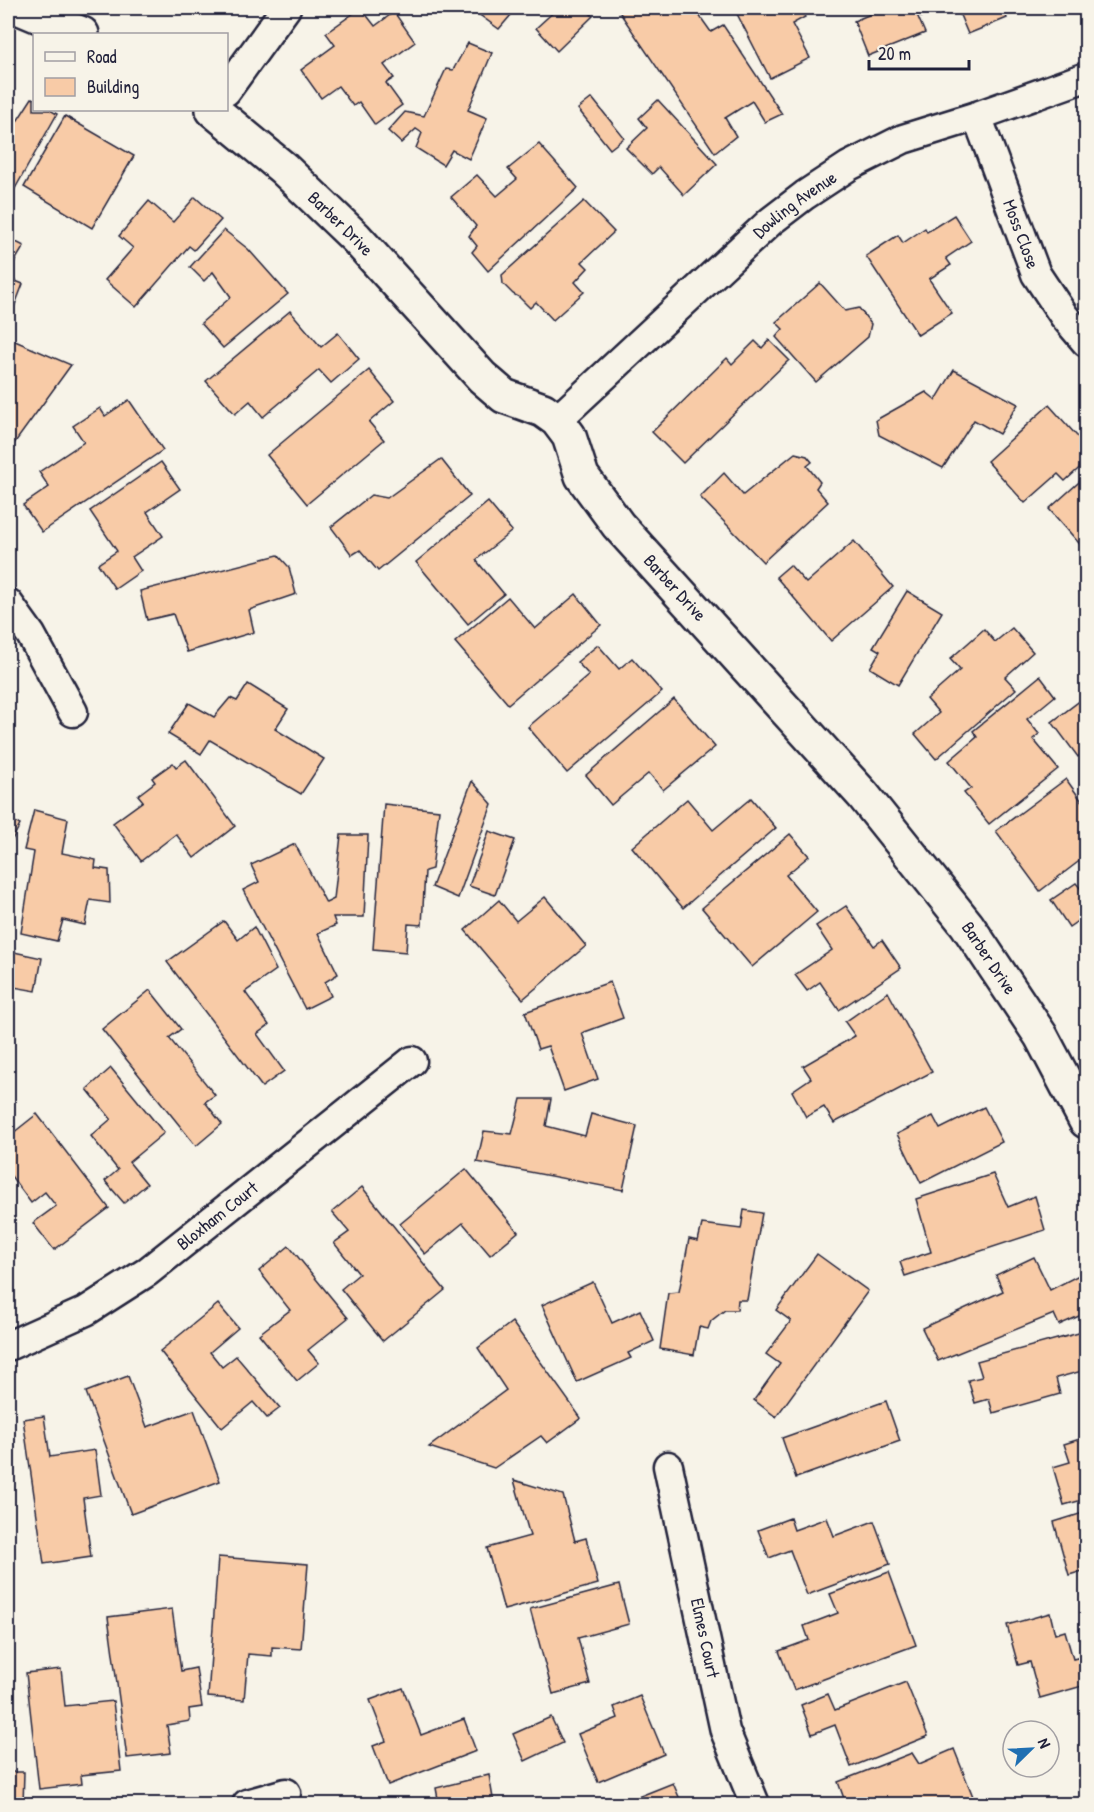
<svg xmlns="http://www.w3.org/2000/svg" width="1094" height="1812" viewBox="0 0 1094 1812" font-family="'Patrick Hand',sans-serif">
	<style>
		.building { fill: #f8cba7; stroke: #22223b; stroke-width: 1.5 }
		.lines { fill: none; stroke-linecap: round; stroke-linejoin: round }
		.street-casing { stroke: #22223b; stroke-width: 33 }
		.secondary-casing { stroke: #22223b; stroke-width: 38 }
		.street { stroke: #f7f3e8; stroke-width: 28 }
		.secondary { stroke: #f7f3e8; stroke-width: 33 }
		.labels { text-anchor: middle; stroke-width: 6; stroke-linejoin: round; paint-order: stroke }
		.street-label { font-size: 18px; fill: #22223b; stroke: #f7f3e8 }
	</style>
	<rect width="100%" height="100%" fill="#f7f3e8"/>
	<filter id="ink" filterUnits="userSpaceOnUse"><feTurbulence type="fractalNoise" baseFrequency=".0167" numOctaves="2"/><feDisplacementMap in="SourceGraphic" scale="12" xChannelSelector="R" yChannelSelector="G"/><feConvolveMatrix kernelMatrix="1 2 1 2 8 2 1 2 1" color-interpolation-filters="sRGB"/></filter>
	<g filter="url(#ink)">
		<g class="building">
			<path d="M361,8L375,26L394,12L415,42L384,65L394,78L386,83L402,105L375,125L359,102L353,106L338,86L321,98L301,70L335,45L326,33Z"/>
			<path d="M470,8H517L499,29Z"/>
			<path d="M558,8H585L593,16L557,51L536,28Z"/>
			<path d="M621,8H694L711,32L723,25L782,114L765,122L752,101L725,118L736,136L715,153L618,10Z"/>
			<path d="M734,8H800L805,17L792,24L810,58L770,78Z"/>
			<path d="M871,8H914L925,33L868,56L854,21L873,13Z"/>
			<path d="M917,8H944L921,17Z"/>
			<path d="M957,8H1003L1007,18L968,34Z"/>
			<path d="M468,43L492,53L468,110L487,118L469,159L452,150L443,165L416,148L422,133L416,129L401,143L388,131L405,112L424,116L446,69L453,70Z"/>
			<path d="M32,98L34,99V110H50L57,114L8,201V118L16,123Z"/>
			<path d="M592,98L624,138L610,149L578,109Z"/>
			<path d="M658,100L717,164L684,195L659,167L652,174L626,148L647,128L639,118Z"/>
			<path d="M65,116L134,156L92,228L24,187Z"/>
			<path d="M539,144L578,188L488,271L472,252L477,246L469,236L476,226L451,197L477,175L497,196L517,179L508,169Z"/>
			<path d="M1086,162V207L1081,163Z"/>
			<path d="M195,197L221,220L194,250L189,246L136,307L105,280L133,248L119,236L149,201L173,222Z"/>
			<path d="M584,201L614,232L582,262L588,268L575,282L584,292L553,320L536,302L530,308L519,297L513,294L503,284L502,275Z"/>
			<path d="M954,215L971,241L946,258L951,265L929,279L952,313L918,335L866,256L898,235L903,243L925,228L927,232Z"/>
			<path d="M224,230L248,249L288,294L223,348L201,323L231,297L213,272L204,281L190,267Z"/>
			<path d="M8,238L24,246L9,271L8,270Z"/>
			<path d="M8,278L23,284L8,323Z"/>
			<path d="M820,283L845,311L859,308L871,324L868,337L816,382L776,337L783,329L776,322Z"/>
			<path d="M290,311L321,347L338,333L359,359L331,383L319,370L263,417L250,401L235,414L206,381Z"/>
			<path d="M8,338L71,365L8,452Z"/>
			<path d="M769,340L789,360L683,463L652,432L727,358L732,364L755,341L762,348Z"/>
			<path d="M369,370L394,401L369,422L384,440L307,504L267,455Z"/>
			<path d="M954,370L1018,404L999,434L974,420L943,468L879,435L876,420L926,392L936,400Z"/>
			<path d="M129,400L163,450L42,532L23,505L49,487L39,472L84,442L73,426L100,408L105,416Z"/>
			<path d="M1049,405L1086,446V462L1065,481L1058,474L1025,503L987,461Z"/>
			<path d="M795,453L807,456L812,462L807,466L820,482L816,488L828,502L763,562L700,497L724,473L743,495Z"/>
			<path d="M441,459L470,496L378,571L360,550L352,555L331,527L371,495L387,498Z"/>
			<path d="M161,462L180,489L147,512L163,536L132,557L141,571L115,589L98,564L117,551L90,511Z"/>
			<path d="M1086,476V551L1049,509Z"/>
			<path d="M488,502L512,531L476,560L504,594L468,624L416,562Z"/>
			<path d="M854,541L893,587L831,641L776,577L790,565L806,583Z"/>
			<path d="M278,555L289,567L296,594L249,610L254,632L187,652L173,614L147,620L140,591Z"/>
			<path d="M907,591L942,612L898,685L870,668L880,651L873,647Z"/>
			<path d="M576,594L601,625L508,704L455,642L508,597L535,629Z"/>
			<path d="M1012,628L1033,652L1005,677L1016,689L936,759L915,734L939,713L927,699L960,670L950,659L984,629L995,642Z"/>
			<path d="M598,645L619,669L632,658L662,692L567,773L528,727L589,675L577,662Z"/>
			<path d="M1040,676L1055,696L1027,719L1039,734L1033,739L1058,769L989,824L964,793L971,788L949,761L977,737L973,731Z"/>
			<path d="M248,684L288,709L275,729L324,759L301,794L210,740L201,754L168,734L189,703L214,717L230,698L237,701Z"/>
			<path d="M1085,697L1086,699V750L1078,757L1052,722Z"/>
			<path d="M674,699L715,747L663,790L649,773L611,805L586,775Z"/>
			<path d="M186,760L235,826L194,858L176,834L141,861L113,823L143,801L138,795L155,782L152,778L173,763L176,767Z"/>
			<path d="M1066,779L1086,807V856L1040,891L996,831Z"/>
			<path d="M472,781L492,804L458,898L432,887Z"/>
			<path d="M751,798L776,828L683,908L632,847L687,799L713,830Z"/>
			<path d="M384,804L439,810L432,869L425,871L422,925L408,924L406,952L373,949Z"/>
			<path d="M34,810L68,819L62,853L96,860L95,868L109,870L110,903L90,900L85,925L63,920L57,941L21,933L34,852L24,850Z"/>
			<path d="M8,818L20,825L8,847Z"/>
			<path d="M489,831L515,840L495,895L469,886Z"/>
			<path d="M790,834L809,856L786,875L817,912L752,967L702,908Z"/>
			<path d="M341,835H368L364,917H333L336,925L318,933L338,974L325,982L331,996L305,1009L243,890L259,882L251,865L295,844L326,903L334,899Z"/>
			<path d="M1076,883L1081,889L1086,886V915L1069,927L1051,900Z"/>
			<path d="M545,897L586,946L523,999L465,930L499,900L516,921Z"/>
			<path d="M846,906L874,946L882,940L901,968L839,1010L820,982L807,991L795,975L832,950L816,926Z"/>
			<path d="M224,921L238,940L254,927L276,970L245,992L269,1025L257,1034L284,1071L262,1087L167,962Z"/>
			<path d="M14,952L42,958L36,991L8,986Z"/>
			<path d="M610,982L623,1018L582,1033L598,1079L564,1091L548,1046L538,1049L525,1012Z"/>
			<path d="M150,990L181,1029L169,1038L215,1095L205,1102L222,1124L196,1146L102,1029Z"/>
			<path d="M888,992L932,1072L834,1123L824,1107L806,1117L792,1091L811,1078L803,1066L855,1036L845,1022Z"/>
			<path d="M111,1068L164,1133L129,1162L147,1184L124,1203L105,1181L118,1170L91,1136L111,1119L87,1089Z"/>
			<path d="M521,1099H551L546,1126L585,1136L591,1114L637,1126L623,1190L477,1162L484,1131L512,1134Z"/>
			<path d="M984,1107L1002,1142L921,1183L897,1134L933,1116L940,1129Z"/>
			<path d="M37,1114L109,1208L54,1250L33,1223L56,1206L45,1192L31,1203L8,1172V1137Z"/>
			<path d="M466,1169L518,1232L490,1255L463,1223L425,1254L400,1224Z"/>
			<path d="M993,1174L1008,1207L1035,1196L1045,1230L905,1276L900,1262L931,1252L916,1199Z"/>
			<path d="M362,1187L445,1290L383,1341L341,1289L359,1274L334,1243L349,1232L332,1212Z"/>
			<path d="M744,1210L762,1213L747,1300H738L737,1310H725L711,1321L708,1329L699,1327L694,1355L660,1349L668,1293L679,1292L689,1239L698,1241L702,1224L741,1229Z"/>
			<path d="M289,1246L348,1318L308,1350L319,1363L297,1381L259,1334L290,1310L259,1271Z"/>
			<path d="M817,1254L868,1291L776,1417L754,1400L780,1364L766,1354L791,1321L776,1310Z"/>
			<path d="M1034,1257L1050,1290L1079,1275L1086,1293V1313L1059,1325L1054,1314L938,1361L922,1328L1003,1291L996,1275Z"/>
			<path d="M593,1282L612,1323L640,1310L654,1341L628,1353L631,1358L577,1382L542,1305Z"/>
			<path d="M218,1304L238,1328L210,1352L222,1367L236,1356L280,1408L267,1418L253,1402L222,1428L160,1351Z"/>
			<path d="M512,1322L581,1418L547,1443L541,1436L494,1468L429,1447L506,1390L478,1348Z"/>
			<path d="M1086,1331V1370L1056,1378L1060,1394L993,1413L989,1399L975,1403L968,1380L982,1377L977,1361Z"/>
			<path d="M128,1376L147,1427L194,1410L220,1481L131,1514L86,1392Z"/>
			<path d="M886,1401L900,1441L796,1478L782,1438Z"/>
			<path d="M44,1416L50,1457L95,1450L101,1495L83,1498L91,1557L44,1564L23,1419Z"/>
			<path d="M1086,1437V1499L1064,1505L1053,1467L1070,1462L1064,1444Z"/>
			<path d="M514,1480L563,1495L575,1541L586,1538L598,1584L504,1610L487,1548L530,1536Z"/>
			<path d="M1086,1512V1570L1069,1575L1054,1522Z"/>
			<path d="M790,1518L794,1530L827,1518L834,1536L874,1521L890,1564L807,1595L790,1550L769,1558L758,1530Z"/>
			<path d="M218,1557L308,1564L301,1649L272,1647V1656L248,1654L244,1700L208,1697Z"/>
			<path d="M889,1572L916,1645L794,1690L779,1651L809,1640L804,1626L838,1613L830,1594Z"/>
			<path d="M619,1585L629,1624L578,1638L590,1684L553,1694L530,1609Z"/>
			<path d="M172,1609L181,1671L196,1668L202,1707L189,1709L190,1721L167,1725L171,1753L127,1758L108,1617Z"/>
			<path d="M1050,1613L1055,1634L1065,1631L1073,1659L1085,1656L1086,1662V1685L1040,1698L1030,1662L1018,1665L1007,1625Z"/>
			<path d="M61,1669L65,1706L113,1701L121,1771L81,1775L82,1784L39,1789L26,1673Z"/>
			<path d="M906,1682L928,1736L851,1767L835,1725L812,1734L801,1705L828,1694L835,1710Z"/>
			<path d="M403,1688L421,1735L464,1719L476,1751L388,1785L373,1746L386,1741L370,1700Z"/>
			<path d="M640,1696L664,1754L598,1782L578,1734L618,1718L614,1707Z"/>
			<path d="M551,1717L563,1743L525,1761L513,1734Z"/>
			<path d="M954,1749L976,1804H846L838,1782L912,1753L919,1764Z"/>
			<path d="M8,1772H24L23,1804H8Z"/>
			<path d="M489,1775L494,1804H397L399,1800L439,1804L436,1788Z"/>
			<path d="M673,1783L682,1804H638L641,1803L638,1797Z"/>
		</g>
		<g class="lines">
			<defs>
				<g id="street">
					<path d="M226,91L286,8"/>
					<path id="s1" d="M977,116L1036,274L1064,316L1086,342"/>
					<path id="s2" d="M557,420L771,221L805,195L849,166L903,139L977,116L1086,77"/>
					<path d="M8,603L31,635L73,712"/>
					<path id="s3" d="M8,1346L86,1311L147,1272L412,1061"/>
					<path id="s4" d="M668,1466L725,1731L755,1804"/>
					<path d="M247,1804L286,1793"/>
				</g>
				<g id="secondary">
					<path d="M20,8L82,34"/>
					<path id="s5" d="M213,110L283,168L356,238L482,377L504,396L543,410L557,420L569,436L582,476L618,525L863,795L967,925L1041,1036L1086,1121"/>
				</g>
			</defs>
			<use href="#street" class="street-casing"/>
			<use href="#secondary" class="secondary-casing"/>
			<use href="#street" class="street"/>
			<use href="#secondary" class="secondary"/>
		</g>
	</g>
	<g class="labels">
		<g class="street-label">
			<text dy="6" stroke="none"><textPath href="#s2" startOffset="321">Dowling Avenue</textPath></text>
			<text dy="6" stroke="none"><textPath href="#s5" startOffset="171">Barber Drive</textPath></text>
			<text dy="6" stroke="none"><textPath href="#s1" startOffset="126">Moss Close</textPath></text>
			<text dy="6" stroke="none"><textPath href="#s5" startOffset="675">Barber Drive</textPath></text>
			<text dy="6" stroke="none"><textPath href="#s5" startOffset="1161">Barber Drive</textPath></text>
			<text dy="6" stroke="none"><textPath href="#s3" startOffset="248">Bloxham Court</textPath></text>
			<text dy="6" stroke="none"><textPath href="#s4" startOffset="176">Elmes Court</textPath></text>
		</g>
	</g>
	<rect width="1094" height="1812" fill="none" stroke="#f7f3e8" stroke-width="30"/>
	<rect x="15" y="15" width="1064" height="1782" fill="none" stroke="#22223b" stroke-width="2" filter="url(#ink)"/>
	<rect x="33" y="33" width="195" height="78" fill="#f7f3e8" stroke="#a29fa3" stroke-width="1.5"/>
	<rect x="45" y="52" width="30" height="9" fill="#f7f3e8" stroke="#a29fa3" stroke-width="1.5"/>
	<text x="87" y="63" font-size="18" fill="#22223b">Road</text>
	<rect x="45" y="78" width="30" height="18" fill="#f8cba7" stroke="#a29fa3" stroke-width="1.5"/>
	<text x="87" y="93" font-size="18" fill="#22223b">Building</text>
	<g transform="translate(1031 1749) rotate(66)"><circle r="28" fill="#f7f3e8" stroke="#a29fa3" stroke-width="1.5"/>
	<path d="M0-4.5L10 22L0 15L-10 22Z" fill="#1f6fb2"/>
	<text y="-9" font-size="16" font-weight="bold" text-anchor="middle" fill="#22223b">N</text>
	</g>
	<path d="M869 60v9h100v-9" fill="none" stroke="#22223b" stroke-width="3"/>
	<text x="878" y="60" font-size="18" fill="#22223b" stroke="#f7f3e8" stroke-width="4.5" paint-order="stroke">20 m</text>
</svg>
